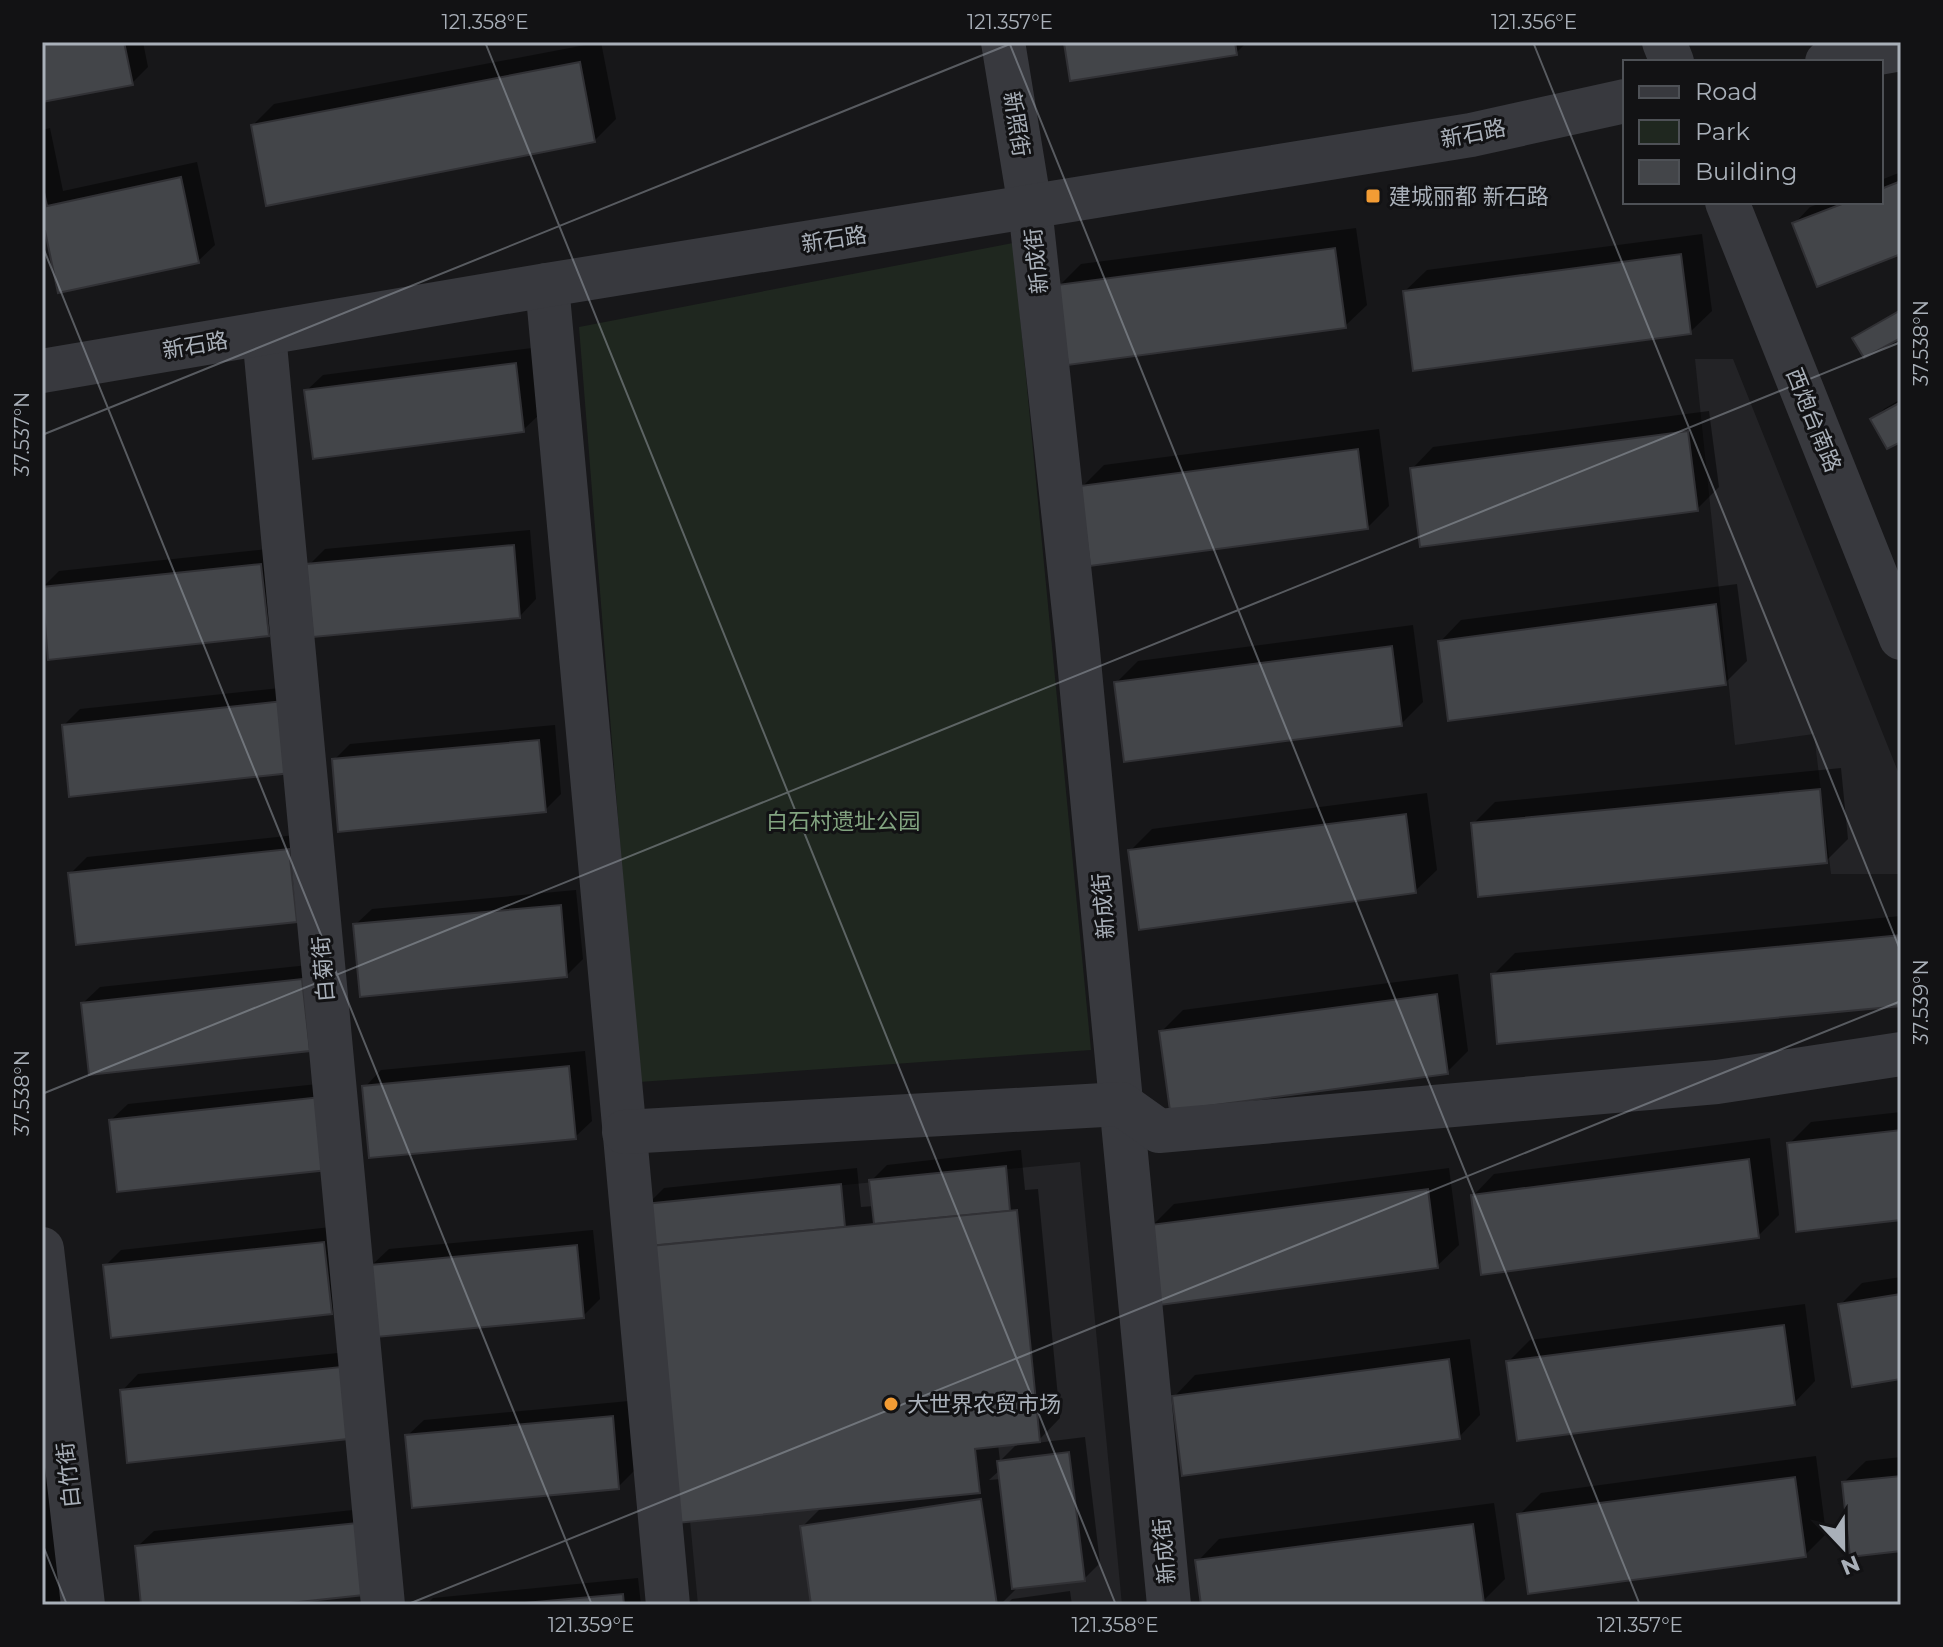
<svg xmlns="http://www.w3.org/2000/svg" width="1943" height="1647" viewBox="0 0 1943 1647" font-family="Montserrat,'Noto Sans SC',sans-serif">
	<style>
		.built { fill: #232326 }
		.green { fill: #1f271f }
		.shadow { fill: #0007; fill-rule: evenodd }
		.building { fill: #434549; stroke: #313135; stroke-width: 2 }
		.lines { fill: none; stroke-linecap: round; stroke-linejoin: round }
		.minor { stroke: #38393e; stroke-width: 44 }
		.ticks { fill: none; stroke: #a9b0b9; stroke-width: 2; stroke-opacity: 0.45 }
		.poi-dot { fill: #f39c34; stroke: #121214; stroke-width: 3 }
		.labels { text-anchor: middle; stroke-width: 6; stroke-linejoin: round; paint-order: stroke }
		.street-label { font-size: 22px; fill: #a9b0b9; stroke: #121214 }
		.poi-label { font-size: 22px; fill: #a9b0b9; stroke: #121214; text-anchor: start }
		.park-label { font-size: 22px; fill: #82a480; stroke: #121214 }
		.neatline { fill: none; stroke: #a9b0b9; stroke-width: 3 }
		.ticks-label { font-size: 20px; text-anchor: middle; fill: #a9b0b9 }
	</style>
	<rect width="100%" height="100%" fill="#171719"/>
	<g class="built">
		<path d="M1695,359H1733L1901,779V874H1831L1814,734L1735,745Z"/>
		<path d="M1080,1162L1122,1605H698L660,1203Z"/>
	</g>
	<path class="green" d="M1013,243L1091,1050L639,1082L579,327Z"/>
	<g class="shadow">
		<path d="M42,42H143L148,67L132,83L42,100Z"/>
		<path d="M601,42L616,119L594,141L253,125L274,104Z"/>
		<path d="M1068,42H1247L1236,53L1066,44Z"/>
		<path d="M50,128L63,191L197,162L215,245L198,261L47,228L42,229V130Z"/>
		<path d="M1901,172V252L1794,224L1810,207L1824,202H1881V180Z"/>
		<path d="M1356,228L1367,305L1345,326L1059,286L1081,264Z"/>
		<path d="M1702,234L1712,311L1690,332L1405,291L1427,270Z"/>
		<path d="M532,348L540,414L523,430L306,391L323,375Z"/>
		<path d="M1901,399V439L1873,420L1884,409Z"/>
		<path d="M1709,411L1719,487L1697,509L1412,469L1433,447Z"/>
		<path d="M1379,429L1389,506L1367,528L1082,487L1104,465Z"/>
		<path d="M530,530L536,599L520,616L309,565L325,549Z"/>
		<path d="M277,548L284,618L268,634L42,588L59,571Z"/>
		<path d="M1737,584L1747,661L1725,683L1440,642L1461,620Z"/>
		<path d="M1413,625L1423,702L1401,724L1116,683L1138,661Z"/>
		<path d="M299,686L290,771L64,725L80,709Z"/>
		<path d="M555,725L561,794L545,810L334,760L350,744Z"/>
		<path d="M1841,768L1848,839L1826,861L1473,824L1495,802Z"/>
		<path d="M1427,793L1437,870L1415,891L1130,851L1152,829Z"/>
		<path d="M305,834L313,904L296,920L70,874L87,857Z"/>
		<path d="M576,890L583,959L566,976L355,925L372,909Z"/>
		<path d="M1901,916V1004L1493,975L1515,953Z"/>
		<path d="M318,964L326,1033L83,1003L100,987Z"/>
		<path d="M1458,974L1468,1051L1447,1072L1161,1032L1183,1010Z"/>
		<path d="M585,1051L592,1121L575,1137L365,1087L381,1070Z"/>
		<path d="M346,1081L353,1151L111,1120L128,1104Z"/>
		<path d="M1901,1112V1218L1789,1144L1811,1122Z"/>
		<path d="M1770,1138L1779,1215L1758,1236L1473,1196L1494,1174Z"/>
		<path d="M1021,1150L1025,1190L1038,1189L1060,1418L1036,1443L1085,1437L1100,1563L1084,1579L1018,1587L1000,1605H814L802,1527L822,1507L647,1205L664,1188L857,1168L861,1207L874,1206L871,1181L887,1165ZM1019,1442L1000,1461L998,1444ZM1000,1470L1001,1479L989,1480Z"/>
		<path d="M1449,1168L1459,1245L1437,1266L1152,1226L1174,1204Z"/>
		<path d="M340,1226L347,1296L331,1312L105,1266L121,1250Z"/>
		<path d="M593,1230L600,1299L583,1316L372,1265L389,1249Z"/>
		<path d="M42,1274L69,1605H42Z"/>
		<path d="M1901,1277V1377L1840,1305L1862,1283Z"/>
		<path d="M1805,1304L1815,1381L1794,1403L1508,1362L1530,1340Z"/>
		<path d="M1470,1339L1480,1415L1459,1437L1174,1397L1195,1375Z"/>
		<path d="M357,1351L364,1421L122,1391L138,1374Z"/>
		<path d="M629,1401L635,1470L618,1487L407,1436L424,1420Z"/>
		<path d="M1816,1456L1826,1534L1805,1555L1520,1514L1541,1493Z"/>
		<path d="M1901,1457V1549L1844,1482L1866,1461Z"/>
		<path d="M1494,1503L1505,1579L1483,1601L1452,1605H1203L1198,1561L1219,1539Z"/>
		<path d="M372,1508L379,1577L252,1605H143L137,1547L154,1531Z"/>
		<path d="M638,1578L641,1605H426L433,1598Z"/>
		<path d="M1070,1591L1072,1605H1006L1012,1599Z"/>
	</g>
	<g class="building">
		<path d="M42,42H124L133,85L42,102Z"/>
		<path d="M1071,42H1235L1237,55L1070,81L1064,43Z"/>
		<path d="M580,62L595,142L266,206L251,125Z"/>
		<path d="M181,177L199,263L58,293L45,231H42V183L47,206Z"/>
		<path d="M1901,181V254L1817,287L1792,223L1847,202H1881V189Z"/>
		<path d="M1335,248L1346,328L1068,365L1057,285Z"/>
		<path d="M1681,254L1691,334L1413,371L1403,291Z"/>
		<path d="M1901,310V338L1864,358L1852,338Z"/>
		<path d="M516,363L524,432L313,459L304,390Z"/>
		<path d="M1901,402V442L1887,449L1870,419Z"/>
		<path d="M1688,431L1698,511L1420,547L1410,468Z"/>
		<path d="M1358,449L1368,529L1090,566L1080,486Z"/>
		<path d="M514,545L520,618L313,637L306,564Z"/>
		<path d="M261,564L269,636L48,660L42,587Z"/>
		<path d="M1716,604L1726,685L1448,721L1438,641Z"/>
		<path d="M1392,646L1402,726L1124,762L1114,682Z"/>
		<path d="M283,701L291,773L69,797L62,725Z"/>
		<path d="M539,740L546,812L338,832L332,759Z"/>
		<path d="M1820,789L1827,863L1478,897L1471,823Z"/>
		<path d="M1406,814L1416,893L1139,930L1128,850Z"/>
		<path d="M289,849L297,922L76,945L68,873Z"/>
		<path d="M561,905L567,977L360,997L353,924Z"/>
		<path d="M1901,935V1006L1497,1044L1491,974Z"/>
		<path d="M302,979L310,1051L89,1075L81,1003Z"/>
		<path d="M1437,994L1448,1074L1170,1111L1159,1031Z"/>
		<path d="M569,1066L576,1139L369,1158L362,1086Z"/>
		<path d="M330,1096L338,1169L117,1192L109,1120Z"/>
		<path d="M1901,1130V1220L1796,1232L1787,1143Z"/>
		<path d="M1749,1159L1759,1238L1481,1275L1471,1195Z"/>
		<path d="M1006,1166L1010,1211L874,1224L869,1180Z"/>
		<path d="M841,1184L845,1227L650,1246L645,1204Z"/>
		<path d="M1428,1189L1438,1268L1160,1305L1150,1225Z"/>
		<path d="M1017,1210L1040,1442L975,1449L980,1493L677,1523L650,1246Z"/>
		<path d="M324,1242L332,1314L111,1338L103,1265Z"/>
		<path d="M577,1245L584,1318L376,1337L370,1265Z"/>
		<path d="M1901,1294V1379L1852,1387L1838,1304Z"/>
		<path d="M1784,1325L1795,1405L1517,1441L1506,1361Z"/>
		<path d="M1449,1359L1460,1439L1182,1476L1172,1396Z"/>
		<path d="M341,1367L348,1439L127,1463L120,1390Z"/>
		<path d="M613,1416L619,1489L412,1508L405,1435Z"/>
		<path d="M1069,1452L1085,1581L1012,1589L997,1461Z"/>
		<path d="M1901,1476V1551L1850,1557L1842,1482Z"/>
		<path d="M1795,1477L1806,1557L1528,1594L1517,1514Z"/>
		<path d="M981,1499L997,1605H811L800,1526Z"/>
		<path d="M357,1523L364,1595L271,1605H141L135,1546Z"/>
		<path d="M1473,1524L1484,1603L1468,1605H1201L1195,1560Z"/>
		<path d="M623,1594L624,1605H503Z"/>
	</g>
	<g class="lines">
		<g class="minor">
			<path d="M1003,42L1030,207L1077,640L1169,1605"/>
			<path d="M1664,42L1672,62"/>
			<path d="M1827,62L1901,49"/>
			<path d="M1727,202L1901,638"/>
			<path d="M547,285L668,1605"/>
			<path d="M264,334L383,1605"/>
			<path d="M42,371L547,285L1471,135L1625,101"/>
			<path d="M624,1132L1121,1104L1159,1131L1717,1082L1901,1054"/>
			<path d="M42,1249L83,1605"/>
		</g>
	</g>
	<path class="ticks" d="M485,42L1116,1605M1009,42L1640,1605M1533,42L1901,952M42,245L592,1605M42,435L1015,42M42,1094L1901,342M42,1543L67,1605M406,1605L1901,1001"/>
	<g class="poi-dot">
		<rect x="1365" y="188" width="16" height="16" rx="4"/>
		<circle cx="891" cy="1404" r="8"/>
	</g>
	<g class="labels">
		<g class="street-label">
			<text transform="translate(1017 124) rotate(81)" y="8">新照街</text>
			<text transform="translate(1473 133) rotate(-11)" y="8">新石路</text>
			<text transform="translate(834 239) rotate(-9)" y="8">新石路</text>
			<text transform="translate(1036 261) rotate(-96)" y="8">新成街</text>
			<text transform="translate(195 345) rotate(-10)" y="8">新石路</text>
			<text transform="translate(1814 420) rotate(68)" y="8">西炮台南路</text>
			<text transform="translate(1103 906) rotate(-95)" y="8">新成街</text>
			<text transform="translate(323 969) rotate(-95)" y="8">白菊街</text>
			<text transform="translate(68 1475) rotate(-96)" y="8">白竹街</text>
			<text transform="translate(1164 1551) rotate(-95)" y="8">新成街</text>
		</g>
		<g class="poi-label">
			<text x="1389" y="204">建城丽都 新石路</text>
			<text x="907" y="1412">大世界农贸市场</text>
		</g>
		<g class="park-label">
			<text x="843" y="829">白石村遗址公园</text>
		</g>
	</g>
	<rect width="1943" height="1647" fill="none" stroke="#121214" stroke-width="88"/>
	<rect x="1623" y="60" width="260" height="144" fill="#121214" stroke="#4e5156" stroke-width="2"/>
	<rect x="1639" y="86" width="40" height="12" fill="#38393e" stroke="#4e5156" stroke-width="2"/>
	<text x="1695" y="100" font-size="24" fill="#a9b0b9">Road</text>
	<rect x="1639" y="120" width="40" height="24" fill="#1f271f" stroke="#4e5156" stroke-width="2"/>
	<text x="1695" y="140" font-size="24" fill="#a9b0b9">Park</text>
	<rect x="1639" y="160" width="40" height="24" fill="#434549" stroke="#4e5156" stroke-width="2"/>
	<text x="1695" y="180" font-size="24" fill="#a9b0b9">Building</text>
	<g transform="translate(1843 1547) rotate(158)" stroke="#121214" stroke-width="6" paint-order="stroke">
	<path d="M0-6L14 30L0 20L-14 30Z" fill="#a9b0b9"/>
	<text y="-12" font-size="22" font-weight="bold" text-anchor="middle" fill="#a9b0b9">N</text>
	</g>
	<rect x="44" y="44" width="1855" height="1559" class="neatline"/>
	<g class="ticks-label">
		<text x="485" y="29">121.358°E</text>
		<text x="1010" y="29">121.357°E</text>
		<text x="1534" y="29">121.356°E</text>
		<text transform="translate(1921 343) rotate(-90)" y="7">37.538°N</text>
		<text transform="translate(22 434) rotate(-90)" y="7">37.537°N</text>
		<text transform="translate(1921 1002) rotate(-90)" y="7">37.539°N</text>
		<text transform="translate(22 1093) rotate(-90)" y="7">37.538°N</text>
		<text x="591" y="1632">121.359°E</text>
		<text x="1115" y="1632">121.358°E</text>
		<text x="1640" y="1632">121.357°E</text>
	</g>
</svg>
